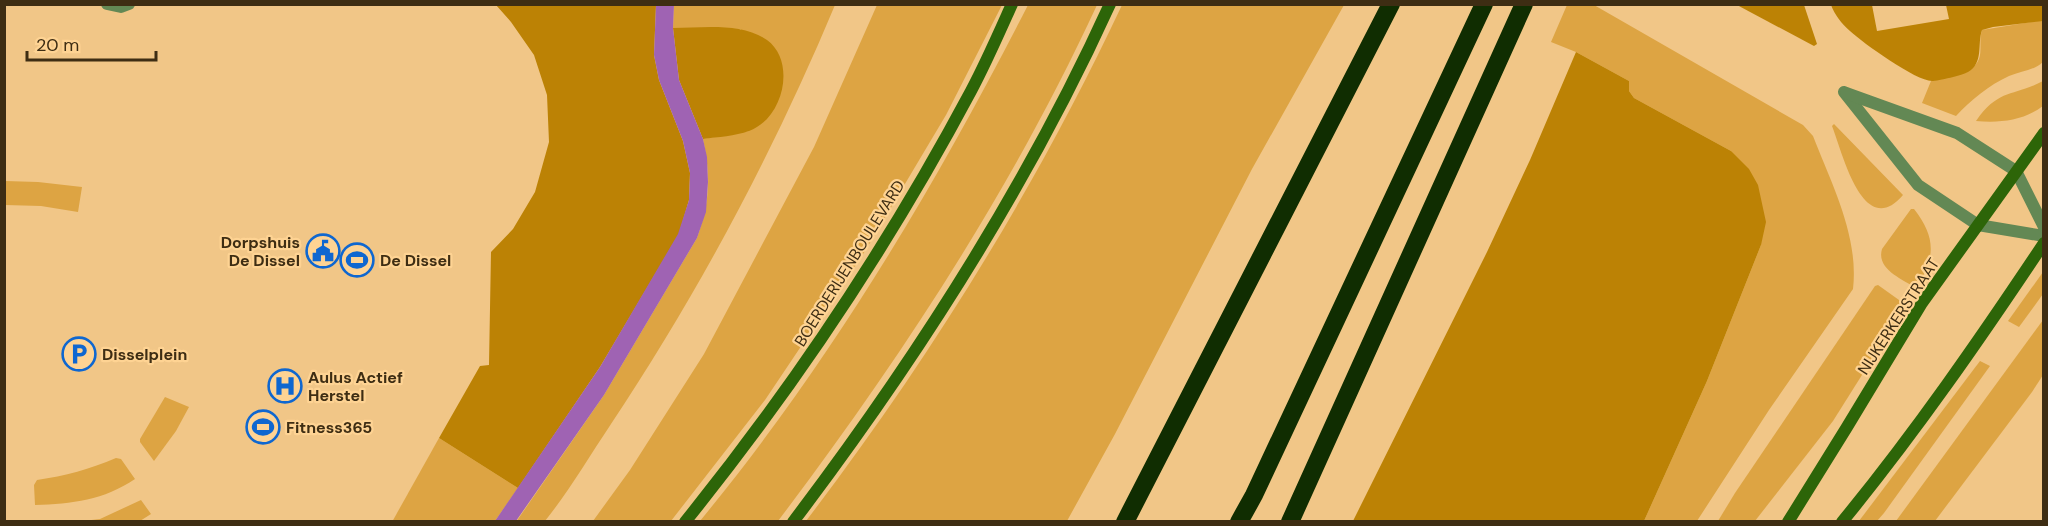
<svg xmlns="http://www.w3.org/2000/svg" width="2048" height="526" viewBox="0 0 2048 526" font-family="'DM Sans',sans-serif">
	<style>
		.green { fill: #dda443 }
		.forest { fill: #bc8205 }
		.water { fill: #9f63b3 }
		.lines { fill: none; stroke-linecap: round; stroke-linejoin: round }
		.minor { stroke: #638854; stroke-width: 12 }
		.secondary { stroke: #2d6508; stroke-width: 12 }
		.motorway { stroke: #102d01; stroke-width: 18 }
		.labels { text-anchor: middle; stroke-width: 4.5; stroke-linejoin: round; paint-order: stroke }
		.poi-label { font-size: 16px; font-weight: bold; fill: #3e2d13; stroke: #fed393; text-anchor: start }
		.street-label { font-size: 16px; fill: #3e2d13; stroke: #fed393 }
	</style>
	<rect width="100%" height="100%" fill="#f1c687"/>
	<g class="green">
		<path d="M674,5H835C774,151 699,292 611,424C589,457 569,491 545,521L516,522L604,395L697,238C710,202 711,176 703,139L749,131L741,29L673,28Z"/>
		<path d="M877,5H1002L946,115L865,251L765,400L671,521H593L630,470L704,354L814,147Z"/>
		<path d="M1028,5H1097C1012,189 900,360 778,521H700C830,363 935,187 1028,5Z"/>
		<path d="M1122,5H1344L1252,169L1115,434L1067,521H806C929,360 1036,188 1122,5Z"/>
		<path d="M1567,5H1594L1803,125L1813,136C1832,185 1859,236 1853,289L1769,410L1697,521H1644L1707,381L1761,245L1731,151L1634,98L1629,91V81L1576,52L1551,42Z"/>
		<path d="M2037,21H2043V62C2033,71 2021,71 2009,76C1989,85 1971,100 1956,116L1922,103L1931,81C1946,77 1972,76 1979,59C1982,51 1979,39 1982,30Z"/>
		<path d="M2043,81V106C2023,121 2000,123 1976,121C1999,88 2013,97 2043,81Z"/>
		<path d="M1834,124L1903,195C1863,242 1842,151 1832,126Z"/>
		<path d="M5,181L38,182L82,187L78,212L41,206L5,205Z"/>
		<path d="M1911,209H1914C1936,237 1936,258 1916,288C1902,279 1876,269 1882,249Z"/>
		<path d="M2043,272V294L2019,327L2008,321Z"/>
		<path d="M1878,285L1906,305L1833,421L1755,521H1718L1735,493L1875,286Z"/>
		<path d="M2043,320V375L2032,392L1935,521H1896Z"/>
		<path d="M1980,361L1990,366L1884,513L1877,521H1859Z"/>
		<path d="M165,397L189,407L176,431L154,461L140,442V439Z"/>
		<path d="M439,438L518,488L495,521L392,522Z"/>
		<path d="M116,458L121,459L135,479C104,500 72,504 35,505L34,485L37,480C65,476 90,469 116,458Z"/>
		<path d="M141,500L151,514L140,521H83L100,519Z"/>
	</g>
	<g class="forest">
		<path d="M496,5H656L654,55L659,80L683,141L690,173L689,200L679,234L600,367L518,488L439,438L480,366L489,365L491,252L513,229L535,192L549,142L547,95L534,55L511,22Z"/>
		<path d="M1737,5H1804L1817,44L1814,46Z"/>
		<path d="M1831,5H1872L1877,31L1949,19L1946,5H2043V21L1993,27L1982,30C1977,44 1984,63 1968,72C1963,75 1938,81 1932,81C1916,81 1863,43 1850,31C1841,23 1835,15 1831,5Z"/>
		<path d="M673,28C702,28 741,22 767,40C797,62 783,119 749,131C735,136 718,137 703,139L679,80Z"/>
		<path d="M1576,52L1629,81V91L1634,98L1731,151L1749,169L1758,185L1766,222L1761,245L1707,381L1644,521H1353L1487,252L1530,160Z"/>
	</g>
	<path class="water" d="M656,5H674L673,28L679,80L703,139L707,157L708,182L706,212L697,238L604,395L516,521H495L600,367L678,234L689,200L690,173L683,141L659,80L654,55Z"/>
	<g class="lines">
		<g class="minor">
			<path d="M107,4L121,7L129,4"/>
			<path d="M1844,92L1918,185L1978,225L2044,236"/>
			<path d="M1846,93L1957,133L2016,171L2044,227"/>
		</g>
		<g class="secondary">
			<path d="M685,522C794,387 890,243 971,91C986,63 999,33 1012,4"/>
			<path d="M793,522C915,361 1026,189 1110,4"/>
			<path d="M1788,522L1847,427L1922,303L2044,133"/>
			<path d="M1842,522C1915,433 1980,339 2044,243"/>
		</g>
		<g class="motorway">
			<path d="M1125,522L1391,4"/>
			<path d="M1239,522L1254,495L1484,4"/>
			<path d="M1290,522L1524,4"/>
		</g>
	</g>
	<defs>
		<symbol id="civic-ring" viewBox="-11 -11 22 22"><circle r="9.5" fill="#fed393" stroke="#0f67d0" stroke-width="1.5"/><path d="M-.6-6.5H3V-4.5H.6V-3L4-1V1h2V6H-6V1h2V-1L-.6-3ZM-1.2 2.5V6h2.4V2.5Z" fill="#0f67d0"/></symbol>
		<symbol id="stadium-ring" viewBox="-11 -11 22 22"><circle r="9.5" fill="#fed393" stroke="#0f67d0" stroke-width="1.5"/><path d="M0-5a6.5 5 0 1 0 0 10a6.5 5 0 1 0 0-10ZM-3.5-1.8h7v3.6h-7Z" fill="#0f67d0"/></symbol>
		<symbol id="parking-ring" viewBox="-11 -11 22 22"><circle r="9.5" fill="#fed393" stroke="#0f67d0" stroke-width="1.5"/><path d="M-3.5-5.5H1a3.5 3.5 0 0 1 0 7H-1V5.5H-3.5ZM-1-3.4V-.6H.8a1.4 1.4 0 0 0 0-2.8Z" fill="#0f67d0"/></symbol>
		<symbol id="hospital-ring" viewBox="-11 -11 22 22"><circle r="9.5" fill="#fed393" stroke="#0f67d0" stroke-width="1.5"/><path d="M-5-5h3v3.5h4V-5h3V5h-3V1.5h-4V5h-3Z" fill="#0f67d0"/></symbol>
	</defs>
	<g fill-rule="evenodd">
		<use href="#civic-ring" x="304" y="232" width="38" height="38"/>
		<use href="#stadium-ring" x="338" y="241" width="38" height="38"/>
		<use href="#parking-ring" x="60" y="335" width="38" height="38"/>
		<use href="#hospital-ring" x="266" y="367" width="38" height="38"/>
		<use href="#stadium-ring" x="244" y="408" width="38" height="38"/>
	</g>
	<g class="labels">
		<g class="poi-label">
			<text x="300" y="248" text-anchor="end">Dorpshuis<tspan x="300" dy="18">De Dissel</tspan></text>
			<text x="380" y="266">De Dissel</text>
			<text x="102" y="360">Disselplein</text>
			<text x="308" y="383">Aulus Actief<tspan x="308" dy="18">Herstel</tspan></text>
			<text x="286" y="433">Fitness365</text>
		</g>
		<g class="street-label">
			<text transform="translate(849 263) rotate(-58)" y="6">BOERDERIJENBOULEVARD</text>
			<text transform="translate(1898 316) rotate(-57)" y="6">NIJKERKERSTRAAT</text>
		</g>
	</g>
	<rect width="2048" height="526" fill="none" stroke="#3e2d13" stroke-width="12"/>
	<path d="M27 51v9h129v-9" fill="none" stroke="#3e2d13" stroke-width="3"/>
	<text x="36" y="51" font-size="18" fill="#3e2d13" stroke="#fed393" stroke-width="4.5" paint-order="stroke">20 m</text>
</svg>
